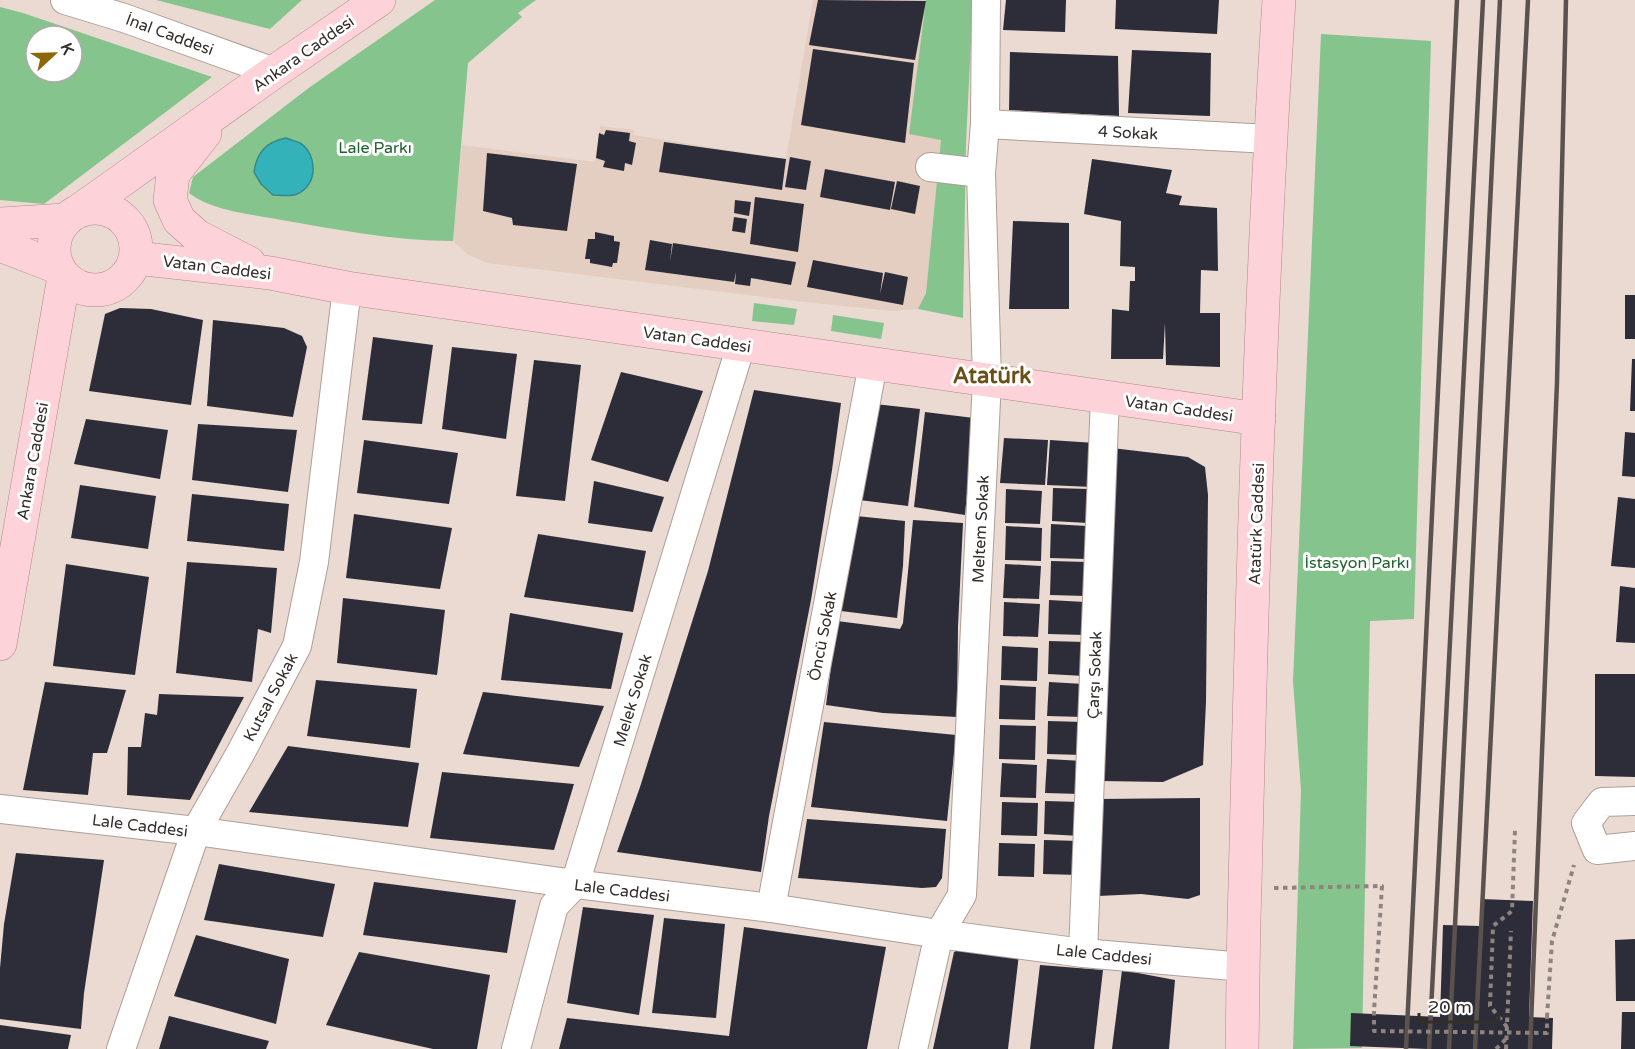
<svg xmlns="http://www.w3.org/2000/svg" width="1635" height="1049" viewBox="0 0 1635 1049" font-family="'Varela Round',sans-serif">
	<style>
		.built { fill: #e4cdc1 }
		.green { fill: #85c48c; fill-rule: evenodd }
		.water { fill: #34b2b9; stroke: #348a8e; stroke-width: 1.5 }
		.building { fill: #2d2d39 }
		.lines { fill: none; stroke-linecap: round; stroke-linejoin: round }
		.minor-casing { stroke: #ae9e97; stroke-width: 30 }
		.major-casing { stroke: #b5858b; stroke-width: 34 }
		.path { stroke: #8e837e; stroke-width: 4; stroke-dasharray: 4.5 4.5; stroke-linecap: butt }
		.minor { stroke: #fff; stroke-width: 28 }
		.major { stroke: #fdd2d8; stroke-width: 33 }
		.rail { stroke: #5b524e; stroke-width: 4.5 }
		.path-bridge { stroke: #8e837e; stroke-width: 4; stroke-dasharray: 4.5 4.5; stroke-linecap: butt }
		.labels { text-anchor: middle; stroke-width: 6; stroke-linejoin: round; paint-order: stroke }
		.street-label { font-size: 16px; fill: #342e2b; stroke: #fff }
		.park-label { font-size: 16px; fill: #1e632d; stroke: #fff }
		.district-label { font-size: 22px; font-weight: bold; fill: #6a5017; stroke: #fff }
	</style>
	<rect width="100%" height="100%" fill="#ebdad2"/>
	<path class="built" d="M813,0H926L909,134L941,139L926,293L924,301L918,309L892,311L796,301L487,263L467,254L453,241L462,145L595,162L600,126L634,130L633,135L786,159Z"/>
	<g class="green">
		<path d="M156,0H302L270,29Z"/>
		<path d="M435,0H536L518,13L522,17L468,63L453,241C394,241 334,229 276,219C249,214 210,210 189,193L193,177L310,87Z"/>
		<path d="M926,0H973L966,143L963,318L918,309L926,293L941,140L909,134Z"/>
		<path d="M0,7L23,13L212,77L44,204L0,200ZM36,36H72V72H36Z"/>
		<path d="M1321,34L1431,41L1414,619L1370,621L1362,1048L1293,1049L1301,790L1293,681Z"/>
		<path d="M754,303L797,309L794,325L752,321Z"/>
		<path d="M833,315L884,323L881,339L831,331Z"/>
	</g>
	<path class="water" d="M286,138C290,140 296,141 300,143C318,154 318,186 297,194C290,197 280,195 273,195L261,184L254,172C257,152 266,142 286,138Z"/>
	<g class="building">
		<path d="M818,0L926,1L915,60L809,45Z"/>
		<path d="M1006,0H1066L1065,32L1003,30Z"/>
		<path d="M1116,0H1219L1217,34L1115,29Z"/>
		<path d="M813,49L914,63L905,143L801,125Z"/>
		<path d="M1132,50L1211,53L1210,116L1128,113Z"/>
		<path d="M1010,52L1118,56L1119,116L1009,110Z"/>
		<path d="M606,130L630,133L629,141L636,143L632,165L625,163L624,171L603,167L605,161L596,158L599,133L604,135Z"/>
		<path d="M664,142L786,159L782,190L659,172Z"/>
		<path d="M487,153L577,164L567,231L513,225L512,218L483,211Z"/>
		<path d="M790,157L811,161L806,190L785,187Z"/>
		<path d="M1092,159L1172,170L1166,193L1182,196L1179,205L1217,208L1218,271L1201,270L1200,313H1220V367L1166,365L1165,323L1163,359H1111L1112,309L1129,311L1130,281H1135V267L1120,266L1121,221L1084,214Z"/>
		<path d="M825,169L895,182L890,210L820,197Z"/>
		<path d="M897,181L920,186L915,214L891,209Z"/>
		<path d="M755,197L804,204L798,252L750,244Z"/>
		<path d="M735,200L751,202L749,216L734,213Z"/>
		<path d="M734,217L747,219L745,233L732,231Z"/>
		<path d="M1013,221L1069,223V309H1009Z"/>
		<path d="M595,232L614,236V241L620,242L617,263H613L612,267L590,263V259H585L588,239H595Z"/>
		<path d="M650,240L672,244L670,262L673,243L796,262L791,285L751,278L750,286L735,284L736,272L734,282L645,270Z"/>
		<path d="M813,260L883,273L880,294L885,272L908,277L903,305L807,287Z"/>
		<rect x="1625" y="295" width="10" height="44"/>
		<path d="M120,308L151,309L203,320L191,405L89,391L105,314Z"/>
		<path d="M213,320L284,328L302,336L307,347L293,417L207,406Z"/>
		<path d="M373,337L433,345L422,424L362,420Z"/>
		<path d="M452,347L517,354L506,439L442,429Z"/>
		<path d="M1632,359H1635V411H1630Z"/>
		<path d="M534,360L581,365L565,501L516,496Z"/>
		<path d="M621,372L703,391L668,482L591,460Z"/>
		<path d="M754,390L841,403L832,470L811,600L769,816L761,872L617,852L640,787L708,571Z"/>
		<path d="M875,404L920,409L908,506L859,500Z"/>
		<path d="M925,412L974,418L965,515L914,507Z"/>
		<path d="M86,419L168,430L160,479L74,464Z"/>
		<path d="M198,424L297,430L288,492L192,480Z"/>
		<path d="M1625,432L1635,433V477L1622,476Z"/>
		<path d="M1004,438L1048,440L1045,485L1000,483Z"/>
		<path d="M364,440L458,453L449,504L357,493Z"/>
		<path d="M1050,440L1095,443L1092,487L1047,485Z"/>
		<path d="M1112,448L1188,457L1205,467L1208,495L1206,702L1203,765L1163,782L1101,781Z"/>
		<path d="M594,481L664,497L652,532L588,523Z"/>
		<path d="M80,485L156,496L148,549L71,538Z"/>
		<path d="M1053,488L1089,489L1088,523L1052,521Z"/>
		<path d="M1006,489L1042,491L1040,524L1005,523Z"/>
		<path d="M192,494L289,504L284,551L187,541Z"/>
		<path d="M1618,497L1635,499V568L1611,566Z"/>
		<path d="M354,514L452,528L440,589L346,578Z"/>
		<path d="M856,516L905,521L903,566L897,618L841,611Z"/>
		<path d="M913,520L963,523L958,626L957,717L883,713L826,705L837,621L900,629L903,623Z"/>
		<path d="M1051,524L1087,526L1086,559L1050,558Z"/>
		<path d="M1006,526L1042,528L1041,561L1005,560Z"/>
		<path d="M538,534L646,551L633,612L524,597Z"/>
		<path d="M1051,561L1087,562L1086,596L1050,595Z"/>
		<path d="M187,562L277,568L271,633L258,629L252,682L176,673Z"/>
		<path d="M66,564L149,577L135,675L53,666Z"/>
		<path d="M1005,564L1041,566L1039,599L1003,598Z"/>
		<path d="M1620,586L1635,588V643L1616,642Z"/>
		<path d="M343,598L445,610L437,675L337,663Z"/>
		<path d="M1049,600L1085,602L1084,635L1048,634Z"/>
		<path d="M1004,602L1040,604L1038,637L1003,636Z"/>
		<path d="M510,613L623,633L611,689L501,680Z"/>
		<path d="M1049,641L1085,642L1084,676L1048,674Z"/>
		<path d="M1002,646L1038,648L1037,681L1001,680Z"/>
		<path d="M1595,674H1635V777L1595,776Z"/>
		<path d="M316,680L417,689L410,748L307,736Z"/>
		<path d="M45,682L126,690L107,753H93L88,795L23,790Z"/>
		<path d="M1049,682L1084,684L1083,717L1047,716Z"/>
		<path d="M1000,685L1036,687L1035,720L999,719Z"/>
		<path d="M483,692L604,706L579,767L463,754Z"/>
		<path d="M159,694L244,697L190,800L127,795L128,747H141L145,713L157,715Z"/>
		<path d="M1048,721L1084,722L1083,755L1047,754Z"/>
		<path d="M824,722L956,735L947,821L811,807Z"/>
		<path d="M1000,725L1036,726L1035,760L999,759Z"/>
		<path d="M288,746L419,763L408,827L249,812Z"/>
		<path d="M1047,759L1083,761L1081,794L1045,793Z"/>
		<path d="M1002,763L1037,765L1036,798L1000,797Z"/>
		<path d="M442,772L574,784L554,850L430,838Z"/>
		<path d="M1200,798V895L1188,899L1141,894L1098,896L1099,799Z"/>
		<path d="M1045,801L1081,802L1080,836L1044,834Z"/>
		<path d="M1002,802L1038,803L1037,836L1001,835Z"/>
		<path d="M807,819L946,829L942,878L936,887L922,888L798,878Z"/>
		<path d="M1044,840L1080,841L1079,875L1043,874Z"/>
		<path d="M999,843L1035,844L1034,877L998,876Z"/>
		<path d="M16,853L104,860L84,993L81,1029L0,1019V968L4,924Z"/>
		<path d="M219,864L335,884L323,937L204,920Z"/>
		<path d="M374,882L516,900L507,953L363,935Z"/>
		<path d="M1481,899L1533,901L1529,1017L1553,1018L1552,1049H1427L1350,1046L1351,1013L1440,1017L1443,925L1480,926Z"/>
		<path d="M583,907L654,915L639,1015L567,1003Z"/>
		<path d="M664,918L725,924L716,1018L652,1013Z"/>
		<path d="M744,927L886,947L867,1049H559L567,1018L729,1036Z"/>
		<path d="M196,935L289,959L276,1024L174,996Z"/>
		<path d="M1635,939V1001H1616L1615,940Z"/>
		<path d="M967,946L1019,954L1008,1049H933L954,952Z"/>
		<path d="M359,952L490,975L477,1049H433L326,1025Z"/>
		<path d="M1040,965L1103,970L1094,1049H1030Z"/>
		<path d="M1122,970L1175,980L1169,1049H1112Z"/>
		<path d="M1622,1012H1635V1049H1621Z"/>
		<path d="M169,1016L269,1041L266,1049H159Z"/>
		<path d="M0,1025L71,1035L68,1049H0Z"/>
	</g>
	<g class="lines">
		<defs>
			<g id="minor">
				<path d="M65,0L124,18L274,72"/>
				<path d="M985,124L1270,139"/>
				<path d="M930,167L981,173"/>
				<path d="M1635,801L1602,802L1586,823L1597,850L1635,846"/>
				<path d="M0,809L196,831L575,884L771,908L939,934L1083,953L1244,967"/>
				<path d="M771,908L873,364"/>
				<path d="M1083,953L1105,397"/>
				<path d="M121,1049L196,831L240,754L297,646L314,562L347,288"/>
				<path d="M516,1049L554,906L575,884L741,345"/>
				<path d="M913,1049L939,934L962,895L987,380L981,173L985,124L986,0"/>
			</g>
			<g id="major">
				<path d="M205,133L173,174L170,200L179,220L197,236L249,263"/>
				<circle cx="95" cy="249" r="41"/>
				<path d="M80,210L274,72L379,0"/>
				<path d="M0,224L65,220"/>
				<path d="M0,245L57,267"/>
				<path d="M136,258L270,273L347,288L1259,419"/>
				<path d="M0,644L64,277"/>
				<path d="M1242,1049C1243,995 1243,940 1245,886C1252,590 1260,295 1279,0"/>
			</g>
		</defs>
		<use href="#minor" class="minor-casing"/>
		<use href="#major" class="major-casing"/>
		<g class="path">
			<path d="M1274,888L1382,886L1374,1011"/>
			<path d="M1547,1017L1552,941L1574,865"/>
			<path d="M1507,1027L1490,1006L1493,926L1512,911L1515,830"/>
			<path d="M1496,1049L1506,1039"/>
			<path d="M1506,1049L1511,931"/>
		</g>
		<use href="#minor" class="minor"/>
		<use href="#major" class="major"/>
		<g class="rail">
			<path d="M1406,1049L1457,0"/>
			<path d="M1429,1049L1483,0"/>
			<path d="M1449,1049L1500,0"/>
			<path d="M1475,1049L1528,0"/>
			<path d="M1530,1049L1557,382L1566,0"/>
		</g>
		<path class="path-bridge" d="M1374,1011V1031L1547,1033V1017"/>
	</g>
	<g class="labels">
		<g class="street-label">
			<text transform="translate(170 34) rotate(20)" y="6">İnal Caddesi</text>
			<text transform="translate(303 53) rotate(-35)" y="6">Ankara Caddesi</text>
			<text transform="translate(1128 132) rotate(3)" y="6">4 Sokak</text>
			<text transform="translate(217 267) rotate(7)" y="6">Vatan Caddesi</text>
			<text transform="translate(697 339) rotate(8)" y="6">Vatan Caddesi</text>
			<text transform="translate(1179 408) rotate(8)" y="6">Vatan Caddesi</text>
			<text transform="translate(32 461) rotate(-80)" y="6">Ankara Caddesi</text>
			<text transform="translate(1256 524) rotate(-88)" y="6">Atatürk Caddesi</text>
			<text transform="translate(980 529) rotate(-87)" y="6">Meltem Sokak</text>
			<text transform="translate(822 636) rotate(-79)" y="6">Öncü Sokak</text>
			<text transform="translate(1094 675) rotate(-88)" y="6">Çarşı Sokak</text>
			<text transform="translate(270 697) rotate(-62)" y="6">Kutsal Sokak</text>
			<text transform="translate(632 700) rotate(-73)" y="6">Melek Sokak</text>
			<text transform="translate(140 825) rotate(7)" y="6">Lale Caddesi</text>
			<text transform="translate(622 890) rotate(7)" y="6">Lale Caddesi</text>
			<text transform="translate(1104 954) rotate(6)" y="6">Lale Caddesi</text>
		</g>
		<g class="park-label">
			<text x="375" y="153">Lale Parkı</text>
			<text x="1357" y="568">İstasyon Parkı</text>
		</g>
		<g class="district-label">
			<text x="992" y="383">Atatürk</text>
		</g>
	</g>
	<g transform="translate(54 54) rotate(68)"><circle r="28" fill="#ffffff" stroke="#aeabaa" stroke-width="1.5"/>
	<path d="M0-4.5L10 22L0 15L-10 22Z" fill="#8c6607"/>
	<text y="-9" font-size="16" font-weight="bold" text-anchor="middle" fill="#342e2b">K</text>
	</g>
	<path d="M1419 1013v9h80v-9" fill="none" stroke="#342e2b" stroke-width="3"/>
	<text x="1428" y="1013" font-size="18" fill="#342e2b" stroke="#ffffff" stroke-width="4.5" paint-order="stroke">20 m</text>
</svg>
